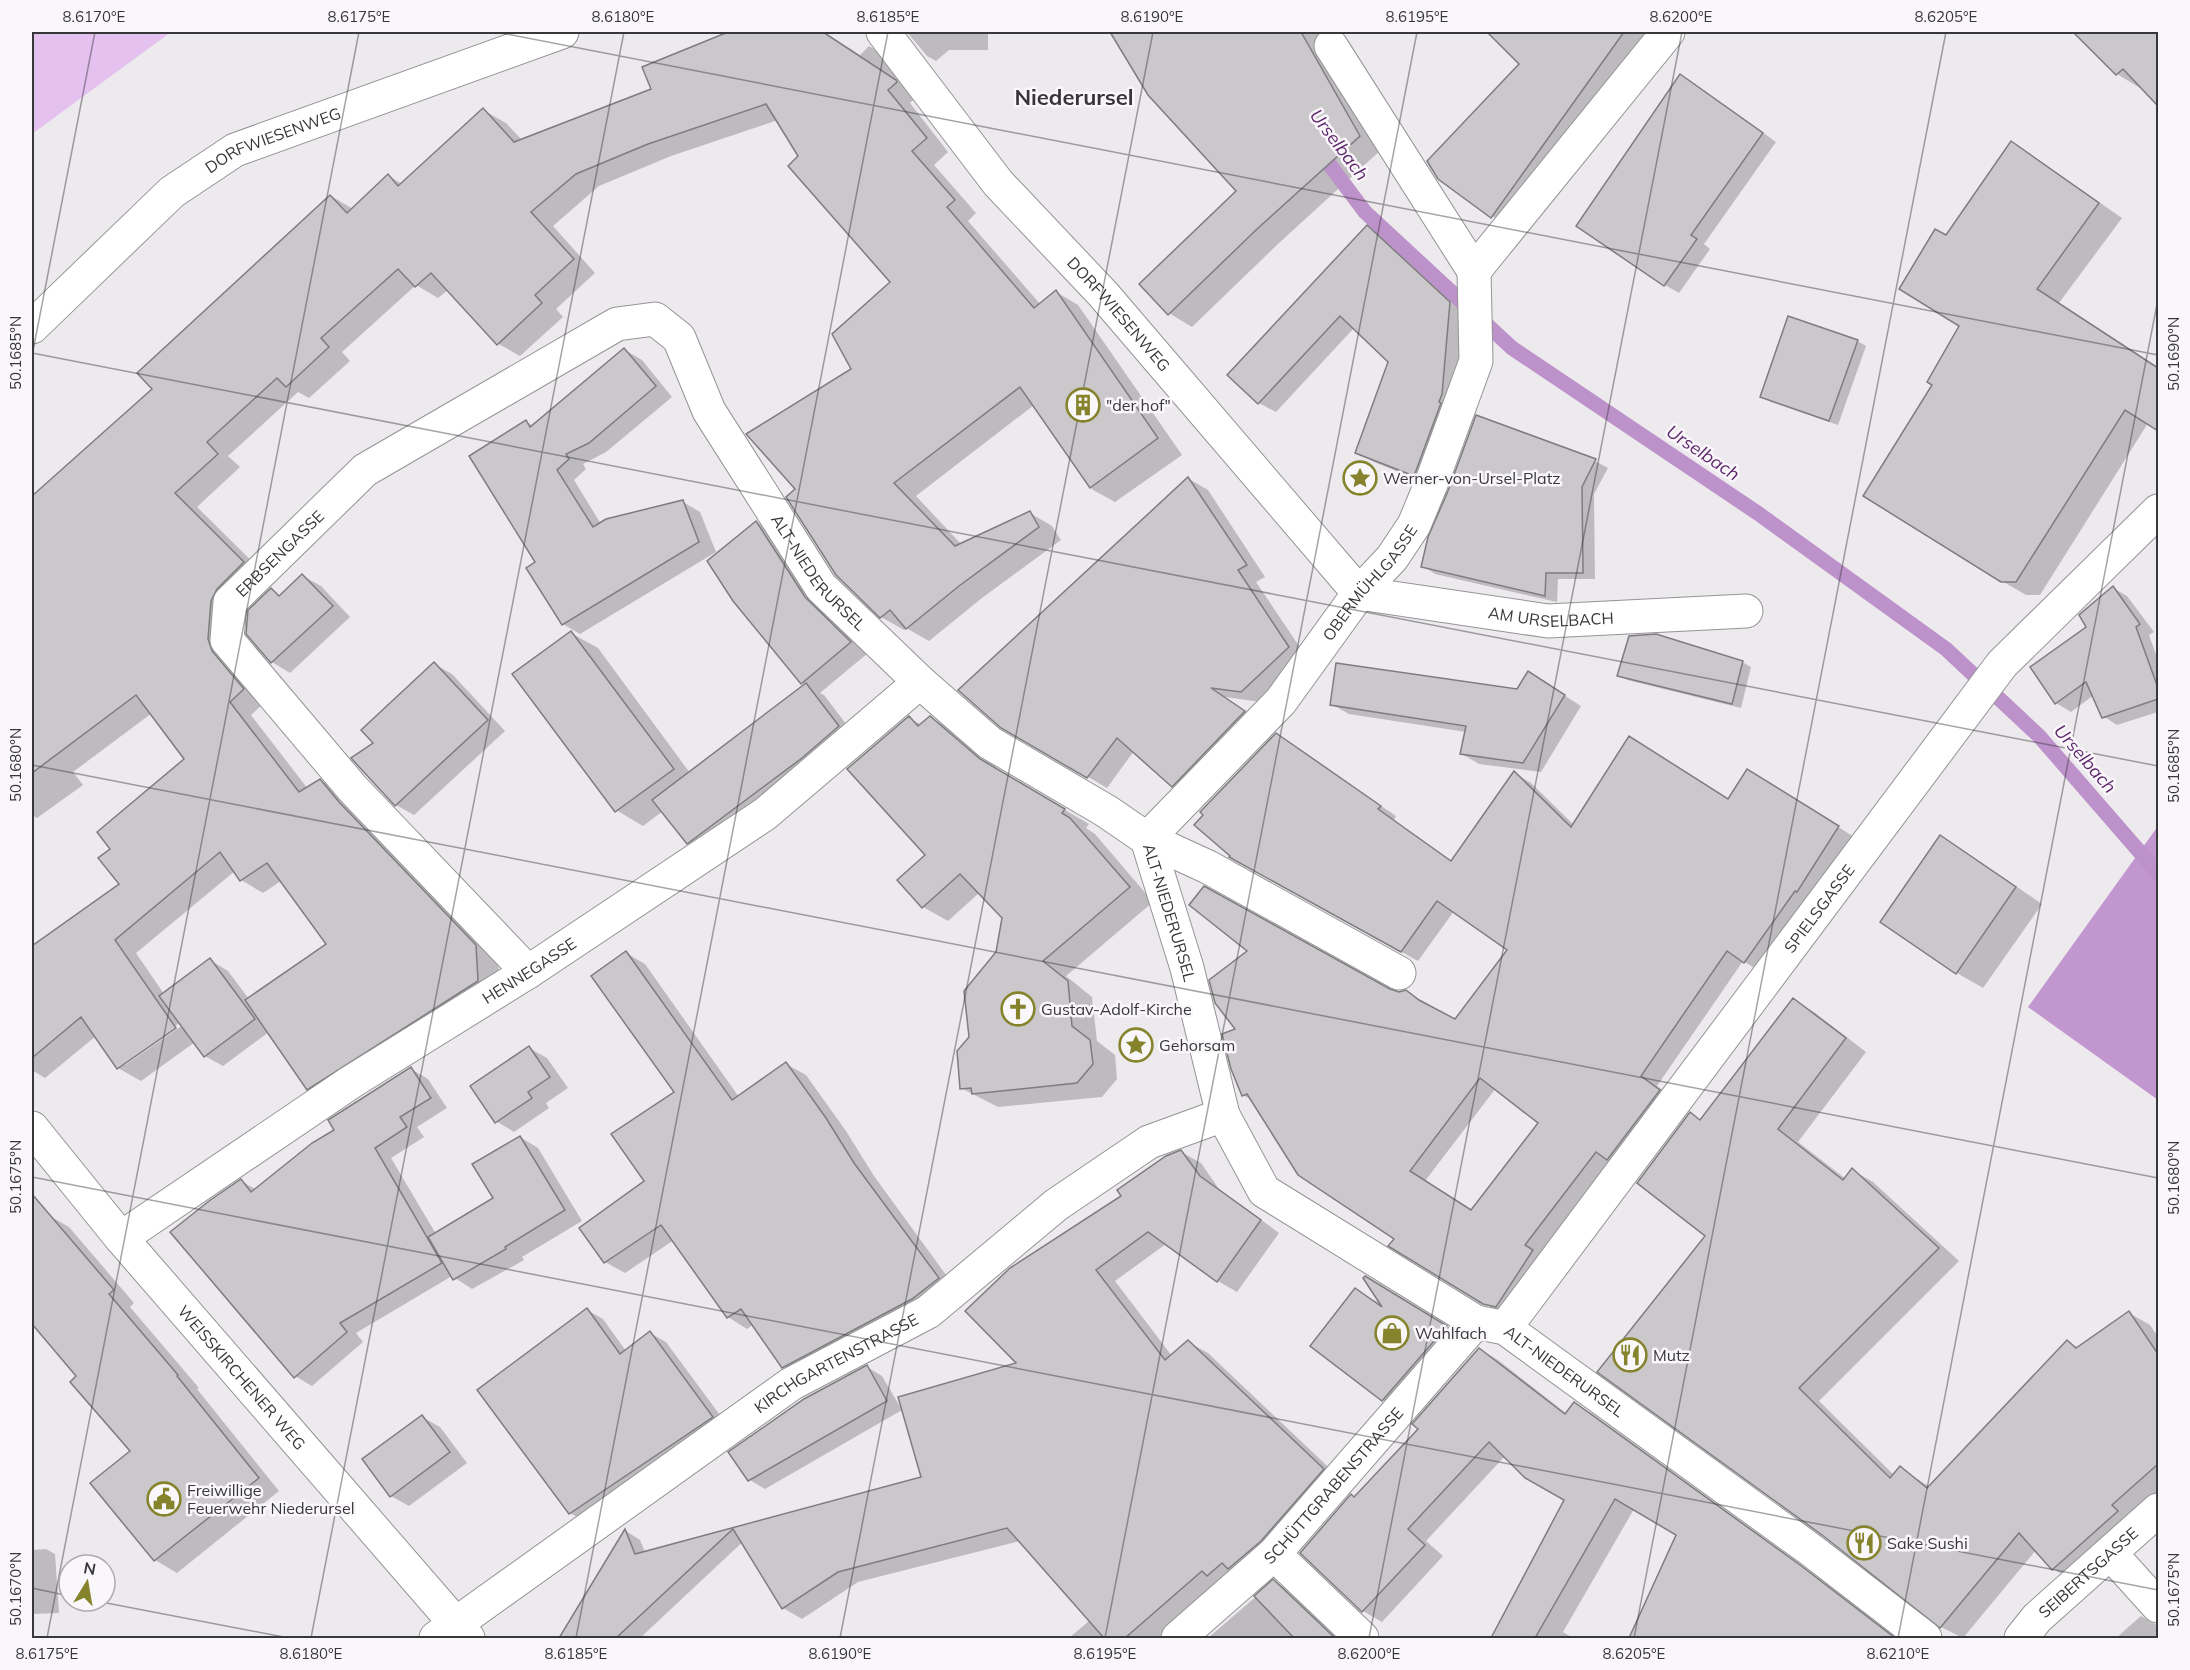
<svg xmlns="http://www.w3.org/2000/svg" width="2190" height="1670" viewBox="0 0 2190 1670" font-family="Mulish,sans-serif">
	<style>
		.green { fill: #e4c1ee }
		.forest { fill: #c296cf }
		.shadow { fill: #0003; fill-rule: evenodd }
		.lines { fill: none; stroke-linecap: round; stroke-linejoin: round }
		.stream { stroke: #bd91ca; stroke-width: 15 }
		.building { fill: #cbc8cc; stroke: #7e7c7f; stroke-width: 1.5; fill-rule: evenodd }
		.minor-casing { stroke: #959396; stroke-width: 35 }
		.minor { stroke: #fff; stroke-width: 33 }
		.ticks { fill: none; stroke: #383739; stroke-width: 1.5; stroke-opacity: 0.45 }
		.labels { text-anchor: middle; stroke-width: 5; stroke-linejoin: round; paint-order: stroke }
		.street-label { font-size: 16px; fill: #383739; stroke: #faf7fb }
		.poi-label { font-size: 16px; fill: #383739; stroke: #faf7fb; text-anchor: start }
		.water-label { font-size: 18px; font-style: italic; fill: #5f296e; stroke: #faf7fb }
		.district-label { font-size: 22px; font-weight: bold; fill: #373538; stroke: #faf7fb }
		.neatline { fill: none; stroke: #383739; stroke-width: 2 }
		.ticks-label { font-size: 15px; text-anchor: middle; fill: #383739 }
	</style>
	<rect width="100%" height="100%" fill="#edeaee"/>
	<path class="green" d="M32,32H171L32,134Z"/>
	<path class="forest" d="M2158,826V1100L2028,1007Z"/>
	<g class="shadow">
		<path d="M732,32H824L860,55L869,46L891,59L919,95L910,103L948,152L934,165L976,213L968,221L1041,305L1056,292L1078,305L1182,455L1115,502L1093,490L1034,405L916,496L962,545L1030,513L1052,526L1061,540L982,598L929,641L906,628L904,630L881,617L797,489L893,282L800,156L778,120L671,156L599,186L553,226L595,273L556,309L563,317L520,356L497,343L448,290L438,298L416,285L342,352L350,361L309,398L298,392L228,456L240,467L197,507L266,575L233,614L265,702L251,715L308,789L320,780L342,793L498,959L500,994L330,1101L308,1088L269,1032L223,1066L205,1056L195,1042L141,1081L118,1068L96,1036L45,1078L32,1070V948L121,884L112,849L186,759L152,713L73,772L83,785L37,818L32,815V498L154,389L331,196L353,209L389,176L402,184L483,110L506,123L522,140L653,90L644,67ZM235,871L241,880L263,893L281,881L328,945L249,999L228,971L210,960L164,994L136,953ZM181,1022L183,1025L125,1065V1062Z"/>
		<path d="M907,32H988V50H949L936,61L927,56Z"/>
		<path d="M1112,32H1318L1323,45L1382,149L1279,243L1192,327L1169,313L1238,191L1148,93Z"/>
		<path d="M1512,32H1656L1515,229L1492,216L1439,178L1521,64L1502,45Z"/>
		<path d="M2075,32H2158V104L2141,86L2140,88L2117,74Z"/>
		<path d="M1695,84L1776,142L1704,244L1710,249L1679,293L1665,285Z"/>
		<path d="M2011,143L2034,157L2122,218L2059,303L2158,368V429L2148,423L2040,595H2026L2002,581L1934,385L1961,325L1947,237Z"/>
		<path d="M1367,227L1384,236L1466,313L1459,404L1431,485L1374,462L1357,452L1390,362L1354,328L1276,412L1259,403Z"/>
		<path d="M1857,341L1866,346L1838,425L1771,402L1762,397Z"/>
		<path d="M625,350L642,360L672,397L606,452L583,464L586,469L574,480L601,524L683,502L700,512L716,552L580,634L563,624L537,563L526,422L534,426Z"/>
		<path d="M1477,417L1595,461L1608,468L1594,494L1595,579H1558L1557,602L1435,574L1423,566Z"/>
		<path d="M1189,479L1208,490L1265,577L1256,582L1307,658L1260,702L1225,697L1263,723L1192,797L1173,786L1134,751L1107,788L1002,726Z"/>
		<path d="M757,522L775,533L868,653L820,693L824,695L856,737L706,853L688,843L663,811L643,826L616,810L571,633L598,648L690,773L806,685L802,683Z"/>
		<path d="M303,576L321,586L350,617L290,673L272,662L248,633L271,590L281,596Z"/>
		<path d="M2113,588L2127,596L2154,632L2149,635L2158,660V712L2117,725L2103,716L2094,695L2071,712L2056,703L2032,668L2088,627Z"/>
		<path d="M1742,662L1751,667L1741,708L1627,680L1619,675Z"/>
		<path d="M434,664L452,674L505,731L414,815L396,805Z"/>
		<path d="M1545,683L1581,706L1541,772L1479,764L1462,754L1466,732L1349,714L1331,704L1518,690Z"/>
		<path d="M930,717L955,732L1005,775L1089,824L1086,828L1095,834L1153,902L1066,976L1092,997L1097,1041L1115,1055L1117,1079L1102,1097L998,1107L961,1088L971,1037L998,953L1004,918L979,893L948,921L923,907L899,880L928,855L909,718L922,725Z"/>
		<path d="M1276,735L1396,816L1394,820L1453,862L1515,773L1531,783L1574,825L1729,800L1764,780L1854,837L1761,972L1743,961L1657,1086L1676,1100L1501,1313L1484,1303L1396,1238L1252,1100L1243,1095L1389,991L1399,993L1406,992L1455,1020L1510,949L1454,911L1418,961L1231,857ZM1496,1088L1540,1123L1472,1212L1425,1181Z"/>
		<path d="M1940,837L1967,853L2042,904L1983,988L1957,973Z"/>
		<path d="M626,953L645,964L739,1097L786,1064L806,1075L846,1131L874,1176L957,1290L803,1378L783,1366L754,1324L747,1329L728,1317L674,1240L625,1273L605,1262L646,1181L676,1093Z"/>
		<path d="M1793,1000L1814,1012L1866,1052L1798,1142L1846,1179L1852,1170L1873,1182L1959,1261L1819,1401L1894,1475L1900,1468L1930,1487L2068,1342L2079,1348L2129,1313L2150,1325L2158,1337V1505L2074,1581L2053,1569L2036,1550L1963,1638L1941,1627L1823,1534L1707,1236L1701,1121Z"/>
		<path d="M529,1048L547,1058L568,1088L546,1103L549,1108L514,1132L496,1121Z"/>
		<path d="M411,1069L428,1079L447,1108L417,1127L424,1137L391,1158L436,1234L495,1199L520,1137L538,1148L582,1221L522,1257L524,1260L472,1289L452,1276L356,1333L363,1342L312,1386L295,1376L241,1181L257,1190L336,1130Z"/>
		<path d="M1181,1152L1201,1163L1219,1189L1279,1233L1237,1292L1218,1281L1166,1244L1115,1281L1172,1356L1188,1342L1208,1353L1342,1480L1182,1638H1069L1090,1620L1020,1541L858,1582L802,1619L783,1608L923,1478L1019,1364L1123,1196Z"/>
		<path d="M48,1215L69,1227L134,1303L130,1307L199,1388L197,1389L279,1491L177,1573L155,1560L92,1483L132,1451L78,1376L33,1323L32,1324V1228Z"/>
		<path d="M1356,1290L1383,1305L1392,1293L1473,1343L1410,1416L1383,1400L1312,1346Z"/>
		<path d="M587,1310L603,1319L626,1351L650,1333L666,1342L728,1426L586,1522L570,1513Z"/>
		<path d="M1479,1349L1498,1360L1567,1414L1575,1404L1593,1414L1819,1578L1899,1638H1631L1677,1534L1634,1509L1563,1632L1573,1638H1493L1566,1500L1505,1456L1426,1541L1443,1556L1382,1622L1363,1611L1302,1553L1420,1429Z"/>
		<path d="M867,1367L882,1376L902,1410L765,1489L750,1480Z"/>
		<path d="M422,1417L440,1427L467,1463L409,1506L391,1496Z"/>
		<path d="M735,1528L749,1536L640,1638H560L626,1531L640,1540L645,1552Z"/>
		<path d="M46,1549L55,1554L59,1613L32,1614V1550Z"/>
		<path d="M1274,1581L1293,1592L1341,1638H1208Z"/>
		<path d="M2141,1616L2158,1626V1638H2116Z"/>
	</g>
	<g class="lines">
		<path class="stream" d="M1317,148L1365,212L1512,348L1759,514L1946,649L2039,736L2158,873"/>
	</g>
	<g class="building">
		<path d="M728,32H823L896,80L897,82L888,90L927,138L912,151L955,200L947,207L1034,308L1056,290L1158,438L1090,488L1020,387L894,483L955,546L1030,511L1039,527L959,586L906,629L890,610L880,618L836,575L786,497L795,489L746,434L851,369L832,334L890,282L788,166L798,156L766,104L648,144L576,174L531,212L574,259L535,295L542,303L497,345L431,273L415,287L398,269L321,338L329,347L286,387L277,378L207,442L218,454L175,493L244,562L217,589L211,601L208,639L212,651L244,689L230,702L299,792L320,779L339,802L476,945L478,981L307,1090L245,1000L326,944L267,863L240,881L220,852L115,940L176,1028L117,1069L81,1017L32,1058V946L119,884L98,858L110,849L97,832L184,759L136,695L32,773V496L152,389L137,373L330,195L347,213L388,174L398,186L483,108L514,142L651,89L642,67Z"/>
		<path d="M1110,32H1301L1360,136L1256,230L1168,315L1139,284L1236,191L1148,95Z"/>
		<path d="M1487,32H1624L1491,218L1438,179L1427,161L1519,64Z"/>
		<path d="M2073,32H2158V106L2123,69L2116,75Z"/>
		<path d="M1680,74L1763,133L1691,235L1697,239L1664,286L1576,226Z"/>
		<path d="M2011,141L2099,203L2037,289L2158,368V431L2125,410L2016,582H2001L1863,496L1932,385L1927,382L1959,326L1899,289L1935,229L1946,235Z"/>
		<path d="M1367,225L1450,302L1442,394L1439,402L1441,403L1414,476L1355,453L1388,362L1340,316L1258,404L1227,375Z"/>
		<path d="M1788,316L1858,340L1829,421L1760,397Z"/>
		<path d="M624,348L656,386L589,443L566,454L569,459L557,470L593,527L606,519L683,500L699,542L562,625L526,568L535,562L469,456L526,420L530,427Z"/>
		<path d="M1476,415L1596,459L1582,487L1583,573H1546L1545,596L1421,567L1428,537L1448,491Z"/>
		<path d="M1188,477L1247,565L1238,570L1289,647L1241,692L1211,688L1245,711L1172,787L1117,738L1087,778L1001,728L958,690Z"/>
		<path d="M756,521L805,597L851,642L801,684L733,601L707,561Z"/>
		<path d="M302,574L333,606L271,663L246,634L248,610L271,588L279,596Z"/>
		<path d="M2113,586L2140,624L2136,627L2158,688V699L2102,718L2086,682L2055,704L2030,667L2086,627L2079,615Z"/>
		<path d="M571,631L674,769L615,812L512,674Z"/>
		<path d="M1656,634L1743,661L1732,704L1617,676L1629,636Z"/>
		<path d="M434,662L488,720L395,806L351,758L373,743L361,730Z"/>
		<path d="M1336,663L1517,689L1528,671L1565,695L1523,763L1460,754L1466,726L1330,705Z"/>
		<path d="M806,683L839,726L802,758L687,844L652,800Z"/>
		<path d="M909,716L918,726L930,716L980,759L1065,809L1062,813L1070,818L1130,887L1043,961L1068,981L1072,1026L1090,1040L1093,1064L1077,1083L972,1094L971,1088L960,1089L957,1051L969,1037L964,991L996,952L1002,918L960,874L922,908L897,880L925,855L847,769Z"/>
		<path d="M1276,733L1381,806L1378,809L1451,861L1514,771L1571,827L1629,736L1728,799L1747,769L1839,826L1797,892L1795,891L1744,963L1727,951L1641,1076L1660,1090L1607,1160L1596,1152L1525,1245L1533,1250L1496,1307L1483,1304L1388,1246L1394,1239L1298,1175L1247,1094L1242,1096L1231,1069L1222,1034L1235,1029L1215,1003L1209,980L1247,951L1189,905L1204,886L1390,989L1399,992L1406,990L1419,1000L1455,1019L1507,950L1437,901L1401,952L1229,857L1230,856L1194,825L1203,815L1200,812ZM1480,1078L1538,1123L1471,1210L1410,1171Z"/>
		<path d="M1940,835L2016,887L1956,974L1880,922Z"/>
		<path d="M626,951L732,1100L786,1062L826,1118L854,1163L939,1278L912,1299L782,1368L741,1309L727,1318L661,1225L604,1263L579,1228L644,1181L611,1134L674,1092L591,976Z"/>
		<path d="M210,958L255,1019L204,1057L159,996Z"/>
		<path d="M1793,998L1846,1038L1778,1129L1843,1180L1852,1168L1939,1248L1799,1388L1890,1478L1900,1466L1927,1488L2067,1340L2076,1348L2129,1311L2158,1354V1464L2112,1505L2118,1511L2052,1570L2019,1533L1940,1628L1822,1535L1597,1372L1705,1236L1637,1183L1690,1112L1700,1120Z"/>
		<path d="M529,1046L550,1077L528,1092L532,1098L495,1123L470,1086Z"/>
		<path d="M411,1067L431,1098L400,1117L407,1127L375,1148L442,1263L340,1323L347,1332L294,1378L170,1232L209,1201L241,1179L251,1192L312,1143L334,1130L328,1120Z"/>
		<path d="M520,1136L565,1210L505,1247L506,1249L453,1280L428,1237L493,1198L472,1164Z"/>
		<path d="M1181,1150L1200,1176L1261,1220L1217,1282L1148,1232L1096,1270L1165,1360L1188,1340L1324,1469L1261,1541L1228,1569L1222,1563L1207,1576L1202,1571L1125,1638H1104L1007,1528L838,1572L782,1609L733,1529L616,1638H559L625,1529L635,1554L921,1477L898,1397L1016,1363L965,1311L1010,1268L1121,1196L1117,1190L1166,1156Z"/>
		<path d="M32,1194L114,1290L109,1294L178,1375L177,1376L259,1478L154,1561L90,1483L130,1451L70,1382L76,1376L32,1324Z"/>
		<path d="M1365,1276L1447,1326L1382,1401L1310,1346L1355,1288L1382,1307L1363,1278Z"/>
		<path d="M587,1308L620,1354L650,1331L713,1417L569,1514L477,1390Z"/>
		<path d="M1479,1348L1565,1414L1574,1402L1800,1565L1895,1638H1629L1676,1535L1615,1499L1535,1638H1491L1564,1500L1525,1478L1489,1442L1408,1529L1425,1545L1362,1612L1300,1553L1351,1494L1354,1497L1418,1429L1412,1424Z"/>
		<path d="M867,1365L887,1401L748,1481L728,1452L804,1399Z"/>
		<path d="M422,1415L450,1452L390,1497L362,1459Z"/>
		<path d="M1273,1579L1335,1638H1294L1254,1596Z"/>
	</g>
	<g class="lines">
		<defs>
			<g id="minor">
				<path id="s1" d="M883,32L998,183L1103,294L1359,593L1548,621L1746,611"/>
				<path d="M1331,46L1474,271L1668,32"/>
				<path id="s2" d="M32,327L172,192L235,150L562,32"/>
				<path id="s3" d="M528,972L353,789L227,640L230,602L365,470L617,324L655,319L679,338L709,411L821,587L920,682L990,743L1106,811L1147,839L1187,968L1223,1115L1264,1191L1476,1322L1505,1328L1811,1550L1925,1638"/>
				<path id="s4" d="M1399,973L1208,867L1147,839L1281,701L1359,593L1392,558L1414,525L1431,484L1476,361L1474,271"/>
				<path id="s5" d="M32,1128L121,1238L468,1638"/>
				<path id="s6" d="M121,1238L351,1082L528,972L765,814L920,682"/>
				<path id="s7" d="M1505,1328L2002,664L2158,511"/>
				<path d="M1274,1554L1362,1638"/>
				<path d="M2111,1554L2158,1606"/>
				<path id="s8" d="M436,1638L791,1384L928,1312L1056,1205L1149,1142L1223,1115"/>
				<path id="s9" d="M1178,1638L1274,1554L1476,1322"/>
				<path id="s10" d="M2021,1638L2037,1618L2158,1510"/>
			</g>
		</defs>
		<use href="#minor" class="minor-casing"/>
		<use href="#minor" class="minor"/>
	</g>
	<path class="ticks" d="M496,32L2158,355M32,353L2158,766M32,356L95,32M32,765L2158,1178M32,1177L2158,1590M32,1588L69,1596M96,1601L289,1638M47,1638L359,32M311,1638L624,32M576,1638L888,32M840,1638L1153,32M1105,1638L1417,32M1369,1638L1682,32M1634,1638L1946,32M1898,1638L2158,299"/>
	<defs>
		<symbol id="building-ring" viewBox="-11 -11 22 22"><circle r="9.5" fill="#faf7fb" stroke="#85832c" stroke-width="1.5"/><path d="M-4-6H4V6H1V3H-1V6H-4ZM-2.5-4.3h1.7v1.8h-1.7ZM.8-4.3h1.7v1.8H.8ZM-2.5-1h1.7V.8h-1.7ZM.8-1h1.7V.8H.8Z" fill="#85832c"/></symbol>
		<symbol id="sight-ring" viewBox="-11 -11 22 22"><circle r="9.5" fill="#faf7fb" stroke="#85832c" stroke-width="1.5"/><path d="M0-6L1.8-2.2L6-1.7L2.9 1.2L3.7 5.4L0 3.3L-3.7 5.4L-2.9 1.2L-6-1.7L-1.8-2.2Z" fill="#85832c"/></symbol>
		<symbol id="church-ring" viewBox="-11 -11 22 22"><circle r="9.5" fill="#faf7fb" stroke="#85832c" stroke-width="1.5"/><path d="M-1.2-6h2.4v3.5h3.3v2.4h-3.3V6h-2.4V-.1h-3.3v-2.4h3.3Z" fill="#85832c"/></symbol>
		<symbol id="shop-ring" viewBox="-11 -11 22 22"><circle r="9.5" fill="#faf7fb" stroke="#85832c" stroke-width="1.5"/><path d="M-5-2.5h2.3a2.7 3.5 0 0 1 5.4 0H5L5.5 6h-11ZM-1.5-2.5h3a1.5 2.3 0 0 0-3 0Z" fill="#85832c"/></symbol>
		<symbol id="restaurant-ring" viewBox="-11 -11 22 22"><circle r="9.5" fill="#faf7fb" stroke="#85832c" stroke-width="1.5"/><path d="M-5-6h1v4h1v-4h1v4h1v-4h1v5L-1.5 .5V6h-2V.5L-5-1ZM5-6V6H3V1.5H1.5Q1.5-4 5-6Z" fill="#85832c"/></symbol>
		<symbol id="civic-ring" viewBox="-11 -11 22 22"><circle r="9.5" fill="#faf7fb" stroke="#85832c" stroke-width="1.5"/><path d="M-.6-6.5H3V-4.5H.6V-3L4-1V1h2V6H-6V1h2V-1L-.6-3ZM-1.2 2.5V6h2.4V2.5Z" fill="#85832c"/></symbol>
	</defs>
	<g fill-rule="evenodd">
		<use href="#building-ring" x="1064" y="386" width="38" height="38"/>
		<use href="#sight-ring" x="1341" y="459" width="38" height="38"/>
		<use href="#church-ring" x="999" y="990" width="38" height="38"/>
		<use href="#sight-ring" x="1117" y="1026" width="38" height="38"/>
		<use href="#shop-ring" x="1373" y="1314" width="38" height="38"/>
		<use href="#restaurant-ring" x="1611" y="1336" width="38" height="38"/>
		<use href="#civic-ring" x="145" y="1480" width="38" height="38"/>
		<use href="#restaurant-ring" x="1845" y="1524" width="38" height="38"/>
	</g>
	<g class="labels">
		<g class="street-label">
			<text dy="6" stroke="none"><textPath href="#s2" startOffset="309">DORFWIESENWEG</textPath></text>
			<text dy="6" stroke="none"><textPath href="#s1" startOffset="368">DORFWIESENWEG</textPath></text>
			<text dy="6" stroke="none"><textPath href="#s3" startOffset="556">ERBSENGASSE</textPath></text>
			<text dy="6" stroke="none"><textPath href="#s3" startOffset="1310">ALT-NIEDERURSEL</textPath></text>
			<text dy="6" stroke="none"><textPath href="#s4" startOffset="626">OBERMÜHLGASSE</textPath></text>
			<text dy="6" stroke="none"><textPath href="#s1" startOffset="930">AM URSELBACH</textPath></text>
			<text dy="6" stroke="none"><textPath href="#s7" startOffset="524">SPIELSGASSE</textPath></text>
			<text dy="6" stroke="none"><textPath href="#s3" startOffset="1814">ALT-NIEDERURSEL</textPath></text>
			<text dy="6" stroke="none"><textPath href="#s6" startOffset="488">HENNEGASSE</textPath></text>
			<text dy="6" stroke="none"><textPath href="#s8" startOffset="486">KIRCHGARTENSTRASSE</textPath></text>
			<text dy="6" stroke="none"><textPath href="#s3" startOffset="2462">ALT-NIEDERURSEL</textPath></text>
			<text dy="6" stroke="none"><textPath href="#s5" startOffset="326">WEISSKIRCHENER WEG</textPath></text>
			<text dy="6" stroke="none"><textPath href="#s9" startOffset="218">SCHÜTTGRABENSTRASSE</textPath></text>
			<text dy="6" stroke="none"><textPath href="#s10" startOffset="94">SEIBERTSGASSE</textPath></text>
		</g>
		<g class="poi-label">
			<text x="1106" y="411">"der hof"</text>
			<text x="1383" y="484">Werner-von-Ursel-Platz</text>
			<text x="1041" y="1015">Gustav-Adolf-Kirche</text>
			<text x="1159" y="1051">Gehorsam</text>
			<text x="1415" y="1339">Wahlfach</text>
			<text x="1653" y="1361">Mutz</text>
			<text x="187" y="1496">Freiwillige<tspan x="187" dy="18">Feuerwehr Niederursel</tspan></text>
			<text x="1887" y="1549">Sake Sushi</text>
		</g>
		<g class="water-label">
			<text transform="translate(1339 145) rotate(53)" y="6">Urselbach</text>
			<text transform="translate(1703 453) rotate(34)" y="6">Urselbach</text>
			<text transform="translate(2085 759) rotate(49)" y="6">Urselbach</text>
		</g>
		<g class="district-label">
			<text x="1074" y="105">Niederursel</text>
		</g>
	</g>
	<rect width="2190" height="1670" fill="none" stroke="#faf7fb" stroke-width="66"/>
	<g transform="translate(87 1583) rotate(11)"><circle r="28" fill="#faf7fb" stroke="#acaaad" stroke-width="1.5"/>
	<path d="M0-4.5L10 22L0 15L-10 22Z" fill="#85832c"/>
	<text y="-9" font-size="16" font-weight="bold" text-anchor="middle" fill="#383739">N</text>
	</g>
	<rect x="33" y="33" width="2124" height="1604" class="neatline"/>
	<g class="ticks-label">
		<text x="94" y="22">8.6170°E</text>
		<text x="359" y="22">8.6175°E</text>
		<text x="623" y="22">8.6180°E</text>
		<text x="888" y="22">8.6185°E</text>
		<text x="1152" y="22">8.6190°E</text>
		<text x="1417" y="22">8.6195°E</text>
		<text x="1681" y="22">8.6200°E</text>
		<text x="1946" y="22">8.6205°E</text>
		<text transform="translate(16 353) rotate(-90)" y="5">50.1685°N</text>
		<text transform="translate(2174 354) rotate(-90)" y="5">50.1690°N</text>
		<text transform="translate(16 765) rotate(-90)" y="5">50.1680°N</text>
		<text transform="translate(2174 766) rotate(-90)" y="5">50.1685°N</text>
		<text transform="translate(16 1177) rotate(-90)" y="5">50.1675°N</text>
		<text transform="translate(2174 1178) rotate(-90)" y="5">50.1680°N</text>
		<text transform="translate(16 1589) rotate(-90)" y="5">50.1670°N</text>
		<text transform="translate(2174 1590) rotate(-90)" y="5">50.1675°N</text>
		<text x="47" y="1659">8.6175°E</text>
		<text x="311" y="1659">8.6180°E</text>
		<text x="576" y="1659">8.6185°E</text>
		<text x="840" y="1659">8.6190°E</text>
		<text x="1105" y="1659">8.6195°E</text>
		<text x="1369" y="1659">8.6200°E</text>
		<text x="1634" y="1659">8.6205°E</text>
		<text x="1898" y="1659">8.6210°E</text>
	</g>
</svg>
